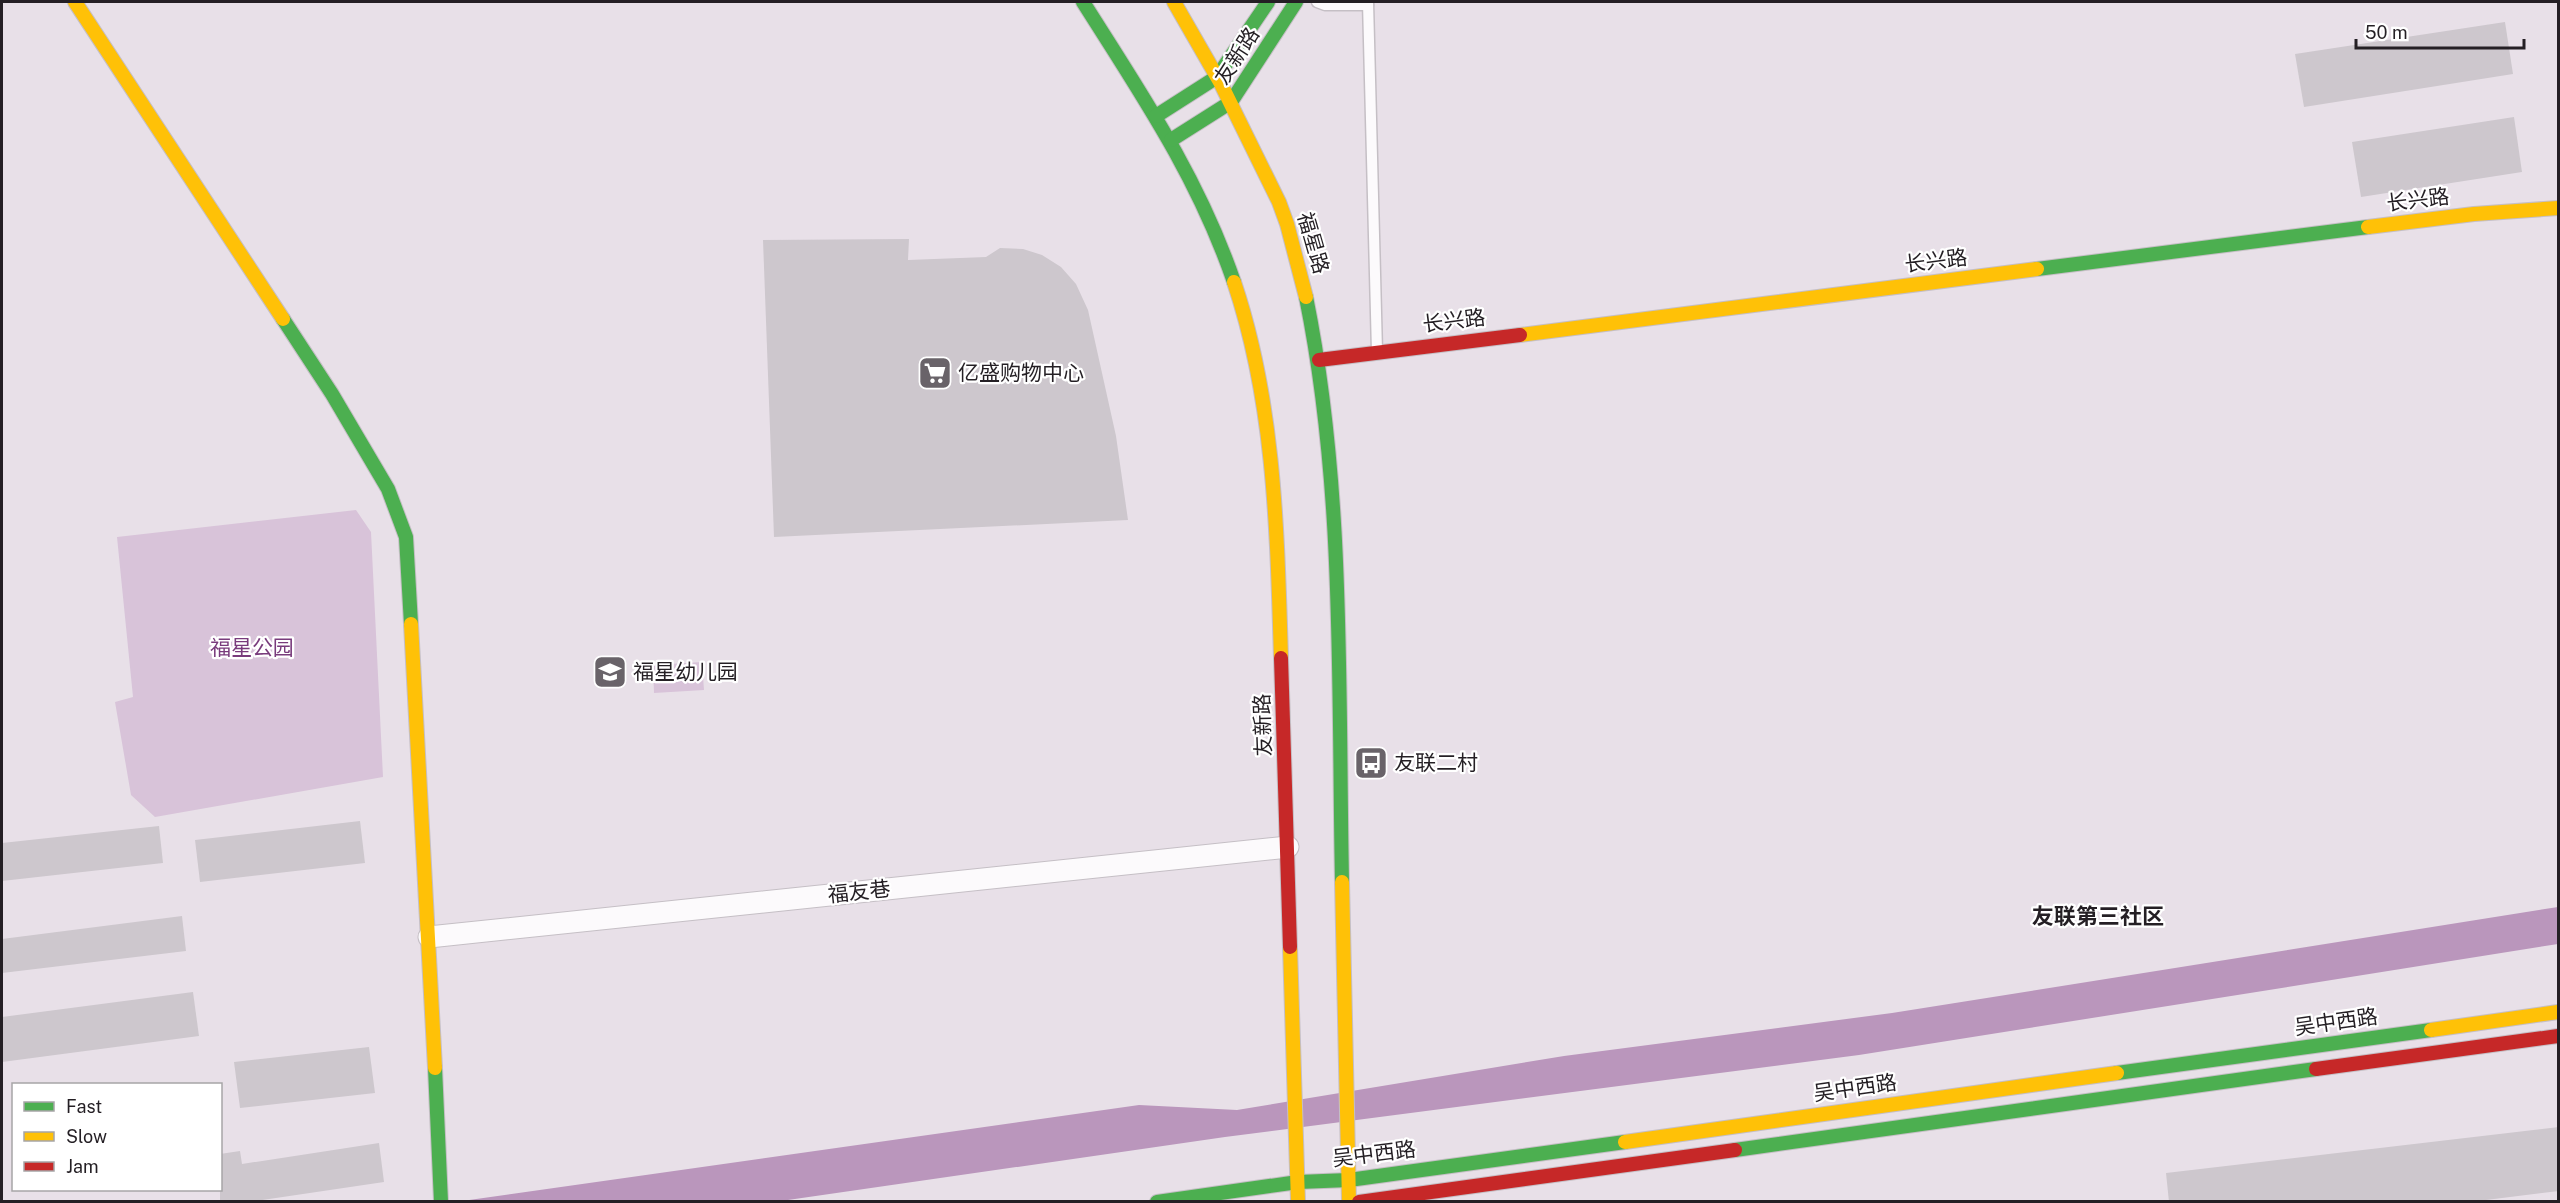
<svg xmlns="http://www.w3.org/2000/svg" width="2560" height="1203" viewBox="0 0 2560 1203" font-family="'Public Sans','Noto Sans SC',sans-serif">
	<style>
		.green { fill: #d8c3d9 }
		.water { fill: #ba96bc }
		.building { fill: #cdc7cd }
		.lines { fill: none; stroke-linecap: round; stroke-linejoin: round }
		.lane-casing { stroke: #c5bfc5; stroke-width: 13 }
		.street-casing { stroke: #c5bfc5; stroke-width: 23 }
		.fast-casing { stroke: #c5bfc5; stroke-width: 16 }
		.slow-casing { stroke: #c5bfc5; stroke-width: 16 }
		.jam-casing { stroke: #c5bfc5; stroke-width: 16 }
		.lane { stroke: #fcfafc; stroke-width: 10 }
		.street { stroke: #fcfafc; stroke-width: 21 }
		.fast { stroke: #4caf50; stroke-width: 14 }
		.slow { stroke: #ffc107; stroke-width: 14 }
		.jam { stroke: #c62828; stroke-width: 14 }
		.labels { text-anchor: middle; stroke-width: 4.5; stroke-linejoin: round; paint-order: stroke }
		.street-label { font-size: 21px; fill: #241f24; stroke: #fff }
		.poi-label { font-size: 21px; fill: #241f24; stroke: #fff; text-anchor: start }
		.park-label { font-size: 21px; fill: #793b7c; stroke: #fff }
		.neighbourhood-label { font-size: 22px; font-weight: bold; fill: #241f24; stroke: #fff }
	</style>
	<rect width="100%" height="100%" fill="#e8e0e8"/>
	<g class="green">
		<path d="M356,510L371,532L383,777L155,817L131,795L115,702L133,697L117,537Z"/>
		<path d="M702,662L704,690L654,693L653,665Z"/>
	</g>
	<path class="water" d="M2558,907V944L1859,1055L1225,1137L781,1201L455,1202L1139,1105L1237,1110L1564,1056L1892,1013Z"/>
	<g class="building">
		<path d="M2505,22L2513,74L2304,107L2295,54Z"/>
		<path d="M2514,117L2522,172L2361,197L2352,142Z"/>
		<path d="M909,239L908,260L986,257L1000,248L1023,249L1042,255L1061,267L1076,284L1088,310L1116,436L1128,520L774,537L763,240Z"/>
		<path d="M360,821L365,863L200,882L195,840Z"/>
		<path d="M159,826L163,863L2,881V843Z"/>
		<path d="M182,916L186,951L2,973V939Z"/>
		<path d="M193,992L199,1036L2,1062V1017Z"/>
		<path d="M369,1047L375,1093L240,1108L234,1062Z"/>
		<path d="M2559,1127V1191L2470,1202H2169L2166,1173Z"/>
		<path d="M379,1143L384,1182L249,1202H220V1154L240,1151L242,1164Z"/>
	</g>
	<g class="lines">
		<defs>
			<g id="lane">
				<path d="M1317,2L1325,5H1368"/>
				<path d="M1368,2L1377,352"/>
			</g>
			<path id="street" d="M429,937L1288,847"/>
			<g id="fast">
				<path d="M1083,2C1142,95 1198,177 1234,282"/>
				<path d="M1156,116L1217,77L1268,2"/>
				<path d="M1171,140L1231,102L1296,2"/>
				<path d="M2037,269L2368,227"/>
				<path d="M1306,297C1345,489 1338,686 1342,882"/>
				<path d="M283,319L332,394L388,489L406,537L411,624"/>
				<path d="M435,1068L441,1202"/>
				<path d="M2117,1073L2431,1030"/>
				<path d="M1735,1150L2316,1069"/>
				<path d="M1157,1202L1298,1182L1349,1180L1625,1142"/>
			</g>
			<g id="slow">
				<path d="M75,2L283,319"/>
				<path d="M1174,2L1220,82L1279,202L1287,224L1306,297"/>
				<path d="M2368,227L2474,214L2558,208"/>
				<path d="M1234,282C1275,404 1277,531 1281,658"/>
				<path d="M1520,335L2037,269"/>
				<path d="M411,624L435,1068"/>
				<path d="M1342,882L1349,1202"/>
				<path d="M1290,947L1298,1202"/>
				<path d="M2431,1030L2558,1012"/>
				<path d="M1625,1142L2117,1073"/>
			</g>
			<g id="jam">
				<path d="M1319,360L1520,335"/>
				<path d="M1281,658L1290,947"/>
				<path d="M2316,1069L2558,1036"/>
				<path d="M1359,1202L1735,1150"/>
			</g>
		</defs>
		<use href="#lane" class="lane-casing"/>
		<use href="#street" class="street-casing"/>
		<use href="#fast" class="fast-casing"/>
		<use href="#slow" class="slow-casing"/>
		<use href="#jam" class="jam-casing"/>
		<use href="#lane" class="lane"/>
		<use href="#street" class="street"/>
		<use href="#fast" class="fast"/>
		<use href="#slow" class="slow"/>
		<use href="#jam" class="jam"/>
	</g>
	<defs>
		<symbol id="supermarket-square" viewBox="-11 -11 22 22"><rect x="-9" y="-9" width="18" height="18" rx="4" fill="#696369" stroke="#fff"/><path d="M-6-5.5h2.5l.6 2H6L4.5 2H-2.5L-4.4-4H-6ZM-1.5 3.2a1.3 1.3 0 1 0 .1 0ZM3 3.2a1.3 1.3 0 1 0 .1 0Z" fill="#fff"/></symbol>
		<symbol id="school-square" viewBox="-11 -11 22 22"><rect x="-9" y="-9" width="18" height="18" rx="4" fill="#696369" stroke="#fff"/><path d="M0-5L7-2L0 1L-7-2ZM-4 1L0 2.5L4 1V4Q0 6-4 4Z" fill="#fff"/></symbol>
		<symbol id="bus-square" viewBox="-11 -11 22 22"><rect x="-9" y="-9" width="18" height="18" rx="4" fill="#696369" stroke="#fff"/><path d="M-5-6H5V4H4V6H2V4H-2V6H-4V4H-5ZM-3.5-4V0h7V-4ZM-3.5 1.2v1.5H-2V1.2ZM2 1.2v1.5H3.5V1.2Z" fill="#fff"/></symbol>
	</defs>
	<g fill-rule="evenodd">
		<use href="#supermarket-square" x="916" y="354" width="38" height="38"/>
		<use href="#school-square" x="591" y="653" width="38" height="38"/>
		<use href="#bus-square" x="1352" y="744" width="38" height="38"/>
	</g>
	<g class="labels">
		<g class="street-label">
			<text transform="translate(1237 56) rotate(-57)" y="7">友新路</text>
			<text transform="translate(2418 200) rotate(-7)" y="7">长兴路</text>
			<text transform="translate(1313 243) rotate(74)" y="7">福星路</text>
			<text transform="translate(1936 261) rotate(-7)" y="7">长兴路</text>
			<text transform="translate(1454 321) rotate(-7)" y="7">长兴路</text>
			<text transform="translate(1263 725) rotate(-92)" y="7">友新路</text>
			<text transform="translate(859 892) rotate(-6)" y="7">福友巷</text>
			<text transform="translate(2336 1022) rotate(-8)" y="7">吴中西路</text>
			<text transform="translate(1855 1088) rotate(-8)" y="7">吴中西路</text>
			<text transform="translate(1374 1154) rotate(-7)" y="7">吴中西路</text>
		</g>
		<g class="poi-label">
			<text x="958" y="380">亿盛购物中心</text>
			<text x="633" y="679">福星幼儿园</text>
			<text x="1394" y="770">友联二村</text>
		</g>
		<g class="park-label">
			<text x="252" y="655">福星公园</text>
		</g>
		<g class="neighbourhood-label">
			<text x="2098" y="924">友联第三社区</text>
		</g>
	</g>
	<rect width="2560" height="1203" fill="none" stroke="#241f24" stroke-width="6"/>
	<rect x="12" y="1083" width="210" height="108" fill="#ffffff" stroke="#a7a5a7" stroke-width="1.5"/>
	<rect x="24" y="1102" width="30" height="9" fill="#4caf50" stroke="#a7a5a7" stroke-width="1.5"/>
	<text x="66" y="1113" font-size="18" fill="#241f24">Fast</text>
	<rect x="24" y="1132" width="30" height="9" fill="#ffc107" stroke="#a7a5a7" stroke-width="1.5"/>
	<text x="66" y="1143" font-size="18" fill="#241f24">Slow</text>
	<rect x="24" y="1162" width="30" height="9" fill="#c62828" stroke="#a7a5a7" stroke-width="1.5"/>
	<text x="66" y="1173" font-size="18" fill="#241f24">Jam</text>
	<path d="M2356 39v9h168v-9" fill="none" stroke="#241f24" stroke-width="3"/>
	<text x="2365" y="39" font-size="18" fill="#241f24" stroke="#ffffff" stroke-width="4.5" paint-order="stroke">50 m</text>
</svg>
